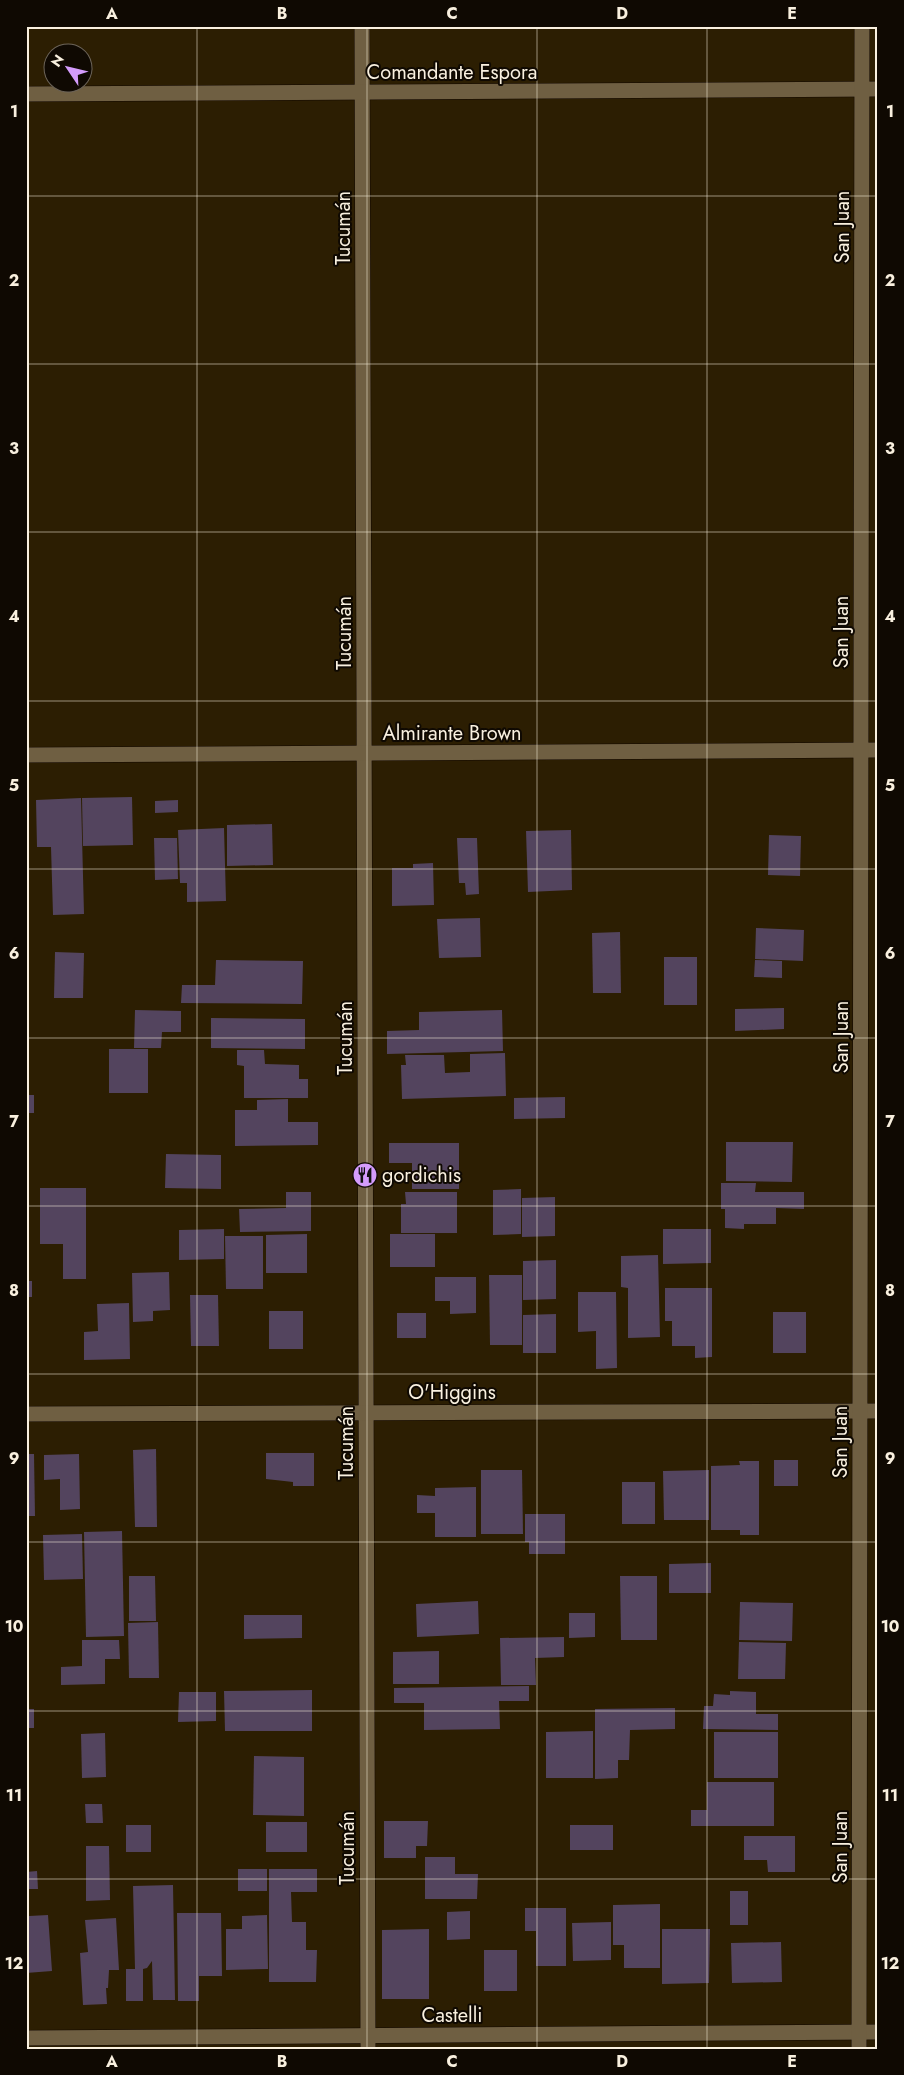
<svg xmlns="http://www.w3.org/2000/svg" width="904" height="2075" viewBox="0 0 904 2075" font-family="Jost,sans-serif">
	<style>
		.building { fill: #53445e }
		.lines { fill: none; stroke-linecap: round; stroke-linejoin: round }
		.minor-casing { stroke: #120800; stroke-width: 16 }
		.minor { stroke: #6f5f42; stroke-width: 15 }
		.grid { fill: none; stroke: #f9f0df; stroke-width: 1; stroke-opacity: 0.55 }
		.labels { text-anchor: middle; stroke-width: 4; stroke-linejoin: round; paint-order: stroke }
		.street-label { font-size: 20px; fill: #f9f0df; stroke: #0f0902 }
		.poi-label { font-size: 20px; fill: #f9f0df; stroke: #0f0902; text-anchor: start }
		.neatline { fill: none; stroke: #f9f0df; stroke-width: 2 }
		.grid-label { font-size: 16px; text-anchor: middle; font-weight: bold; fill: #f9f0df }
	</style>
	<rect width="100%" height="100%" fill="#2c1e02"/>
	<g class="building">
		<path d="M132,797L133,845L83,846L82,798Z"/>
		<path d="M81,798L84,914L53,915L51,847H37L36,800Z"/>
		<path d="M178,800V812L155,813V801Z"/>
		<path d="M272,824L273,865L227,866V825Z"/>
		<path d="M224,828L226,901L187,902V883H180L178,830Z"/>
		<path d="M571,830L572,890L528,892L526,831Z"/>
		<path d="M769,835L801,836L800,876L768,875Z"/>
		<path d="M154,838H177L178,879L155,880Z"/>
		<path d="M457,838H477L479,894L466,895L465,883H459Z"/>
		<path d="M433,863L434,905L392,906V868H413V864Z"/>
		<path d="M480,918L481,957L439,958L437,919Z"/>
		<path d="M756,928L804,930L803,961L755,959Z"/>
		<path d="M620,932L621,993H593L592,933Z"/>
		<path d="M55,952L84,953L83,998H54Z"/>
		<rect x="664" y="957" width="33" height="48"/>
		<path d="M216,960L303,961L302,1004L181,1003L182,985H215Z"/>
		<path d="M755,960L782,961V978L754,977Z"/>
		<path d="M784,1008V1029L735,1031V1009Z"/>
		<path d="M135,1010L181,1011V1032H162L161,1048H134Z"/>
		<path d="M502,1010L503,1051L387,1054V1031L419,1030V1012Z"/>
		<path d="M211,1018L305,1019V1049L211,1048Z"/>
		<rect x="109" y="1049" width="39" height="44"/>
		<path d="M237,1050H264L265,1064L299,1065V1079H308V1098H244V1066L237,1065Z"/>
		<path d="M505,1053L506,1096L402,1099L401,1065H406L405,1055H444L445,1073L470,1072V1054Z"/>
		<rect x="26" y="1095" width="8" height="18"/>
		<path d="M565,1097V1118L514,1119V1098Z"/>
		<path d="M288,1099V1122H318V1145L235,1146V1110H257V1100Z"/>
		<path d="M726,1142H793L792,1182L726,1181Z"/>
		<path d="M389,1143H459V1189H412V1163H389Z"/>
		<path d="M166,1154L221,1155V1189L165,1188Z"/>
		<path d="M721,1183H756L755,1192H804V1209L776,1208V1224H744V1229L725,1228V1209H721Z"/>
		<path d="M40,1188H86V1279H63V1244H40Z"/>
		<path d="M521,1189V1234L493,1235V1190Z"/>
		<path d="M286,1192H311V1231L240,1232L239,1209L286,1208Z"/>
		<path d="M405,1192H457V1233H401V1204H406Z"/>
		<path d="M555,1197V1236L522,1237V1198Z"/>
		<path d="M224,1229V1259L179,1260V1230Z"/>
		<path d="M663,1229H711V1263L663,1264Z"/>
		<path d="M307,1234V1273H266V1235Z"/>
		<rect x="390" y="1234" width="45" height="33"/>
		<path d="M225,1236H263V1289H226Z"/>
		<path d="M658,1255L660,1337L628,1338V1288L621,1287V1256Z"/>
		<path d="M556,1260V1299L523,1300V1261Z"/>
		<path d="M169,1272L170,1310L153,1311V1321L133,1322L132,1273Z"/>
		<path d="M489,1275H522V1345H490Z"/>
		<path d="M435,1277H476V1313L450,1314V1301H435Z"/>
		<rect x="26" y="1281" width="6" height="16"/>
		<path d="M665,1288H712V1357L695,1358V1346H672V1321H665Z"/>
		<path d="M578,1292H616L617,1368L596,1369V1331L578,1332Z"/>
		<path d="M190,1295H218L219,1346H191Z"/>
		<path d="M129,1303L130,1359L84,1360V1332L98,1331L97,1304Z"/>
		<rect x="269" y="1311" width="34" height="38"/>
		<rect x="773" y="1312" width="33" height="41"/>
		<rect x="397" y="1313" width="29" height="25"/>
		<path d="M556,1314V1353H523V1315Z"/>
		<path d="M156,1449L157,1527H135L133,1450Z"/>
		<path d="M266,1453H314V1486H293V1482L266,1479Z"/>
		<path d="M26,1454H34L35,1516H26Z"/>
		<path d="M79,1454L80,1509L60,1510V1479L44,1480V1455Z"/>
		<rect x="774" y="1460" width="24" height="26"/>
		<path d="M739,1461H759V1535H740V1530H711V1466L740,1465Z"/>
		<path d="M481,1470H522L523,1534H481Z"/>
		<path d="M709,1470V1520H664L663,1471Z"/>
		<rect x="622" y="1482" width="33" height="42"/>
		<path d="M476,1487V1537H435V1513H417V1495L435,1496V1488Z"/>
		<path d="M525,1514H565V1554H529V1542H525Z"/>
		<path d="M122,1531L124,1636L86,1637L84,1532Z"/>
		<path d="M82,1534L83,1579L44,1580L43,1535Z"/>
		<path d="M711,1563V1593H669V1564Z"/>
		<path d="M129,1576H155L156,1621H129Z"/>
		<path d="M620,1576H657V1640H621Z"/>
		<path d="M478,1601L479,1634L417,1637L416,1604Z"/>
		<path d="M740,1602L793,1603L792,1641L739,1640Z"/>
		<path d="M569,1613H595V1637L569,1638Z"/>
		<path d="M244,1615H302V1638L244,1639Z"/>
		<path d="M158,1622L159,1678H129L128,1623Z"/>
		<path d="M564,1637V1657L535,1658L536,1685H501L500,1638Z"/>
		<path d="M82,1640H119L120,1659H105V1684L61,1685V1667L82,1666Z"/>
		<path d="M739,1642L786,1643L785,1679H738Z"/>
		<path d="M439,1651V1684H393V1652Z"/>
		<path d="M529,1686V1701H499L500,1729L424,1730V1703H394V1688Z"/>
		<path d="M312,1690V1731H225L224,1691Z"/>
		<path d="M730,1691L756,1692V1714H778V1730L703,1729L704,1706H713L714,1694L730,1695Z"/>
		<path d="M179,1692H216V1721L178,1722Z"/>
		<path d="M675,1708V1729L630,1730L629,1760H618V1778L595,1779V1709Z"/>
		<rect x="26" y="1709" width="8" height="19"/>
		<path d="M593,1731V1778H546V1732Z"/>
		<rect x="714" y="1732" width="64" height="46"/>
		<path d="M105,1733L106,1777L82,1778L81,1734Z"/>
		<path d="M254,1756L304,1757V1816L253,1815Z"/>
		<path d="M707,1782H774V1826H691V1810H707Z"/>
		<path d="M85,1804H102L103,1823H86Z"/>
		<path d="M384,1821H428L427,1846H416V1858H384Z"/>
		<rect x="266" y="1822" width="41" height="30"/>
		<rect x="126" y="1825" width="25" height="27"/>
		<rect x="570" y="1825" width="43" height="25"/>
		<path d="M744,1836H795V1872H768L767,1860H744Z"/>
		<path d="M86,1846H109L110,1900L86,1901Z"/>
		<path d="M425,1857H455V1874H478L477,1899H425Z"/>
		<rect x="238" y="1869" width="29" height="22"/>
		<path d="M269,1869H317V1892H291L292,1922H306V1950H317L316,1982H269Z"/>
		<path d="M37,1871L38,1889H26V1872Z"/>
		<path d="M173,1885L175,2000H153L152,1961L147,1968L143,1969V2001H126V1969H135L133,1886Z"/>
		<rect x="730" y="1891" width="18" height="34"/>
		<path d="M660,1904V1968H624V1945H613V1905Z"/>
		<path d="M26,1907H28L29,1916L48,1915L52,1971L26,1973Z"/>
		<path d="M525,1908H566V1966H536V1931H525Z"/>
		<path d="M470,1911V1939L447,1940V1912Z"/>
		<path d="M177,1913H221L222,1976H199V2001H178Z"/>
		<path d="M267,1915L268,1969L226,1970V1929H242V1916Z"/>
		<path d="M116,1918L119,1970H109L108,1988H106L107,2004L83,2005L80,1953L88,1952L85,1920Z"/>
		<path d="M611,1922V1960L573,1961L572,1923Z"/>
		<path d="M429,1929V1999H382V1930Z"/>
		<path d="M662,1929H710L709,1983L662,1984Z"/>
		<path d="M781,1942L782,1982L732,1983L731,1943Z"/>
		<rect x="484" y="1950" width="33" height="41"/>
	</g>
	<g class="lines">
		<defs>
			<g id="minor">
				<path d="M362,26L368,2049"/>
				<path d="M26,94L878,89"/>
				<path d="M26,755L878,750"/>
				<path d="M26,1414L878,1411"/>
				<path d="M26,2038L878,2032"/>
				<path d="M859,2049L862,26"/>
			</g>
		</defs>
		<use href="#minor" class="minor-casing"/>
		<use href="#minor" class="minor"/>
	</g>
	<path class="grid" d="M197,26V2049M367,26V2049M537,26V2049M707,26V2049M26,196H878M26,364H878M26,532H878M26,701H878M26,869H878M26,1038H878M26,1206H878M26,1374H878M26,1542H878M26,1711H878M26,1879H878"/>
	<defs>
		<symbol id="restaurant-disc" viewBox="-11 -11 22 22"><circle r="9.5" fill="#d49cfc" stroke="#0f0902"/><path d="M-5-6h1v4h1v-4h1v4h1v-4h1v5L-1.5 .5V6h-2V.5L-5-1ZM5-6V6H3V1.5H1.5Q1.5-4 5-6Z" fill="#111"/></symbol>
	</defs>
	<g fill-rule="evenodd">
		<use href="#restaurant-disc" x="351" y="1161" width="28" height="28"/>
	</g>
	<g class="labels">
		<g class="street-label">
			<text x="452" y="79">Comandante Espora</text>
			<text transform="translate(842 227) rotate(-90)" y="7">San Juan</text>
			<text transform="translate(343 228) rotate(-90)" y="7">Tucumán</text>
			<text transform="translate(841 632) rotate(-90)" y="7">San Juan</text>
			<text transform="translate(344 633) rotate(-90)" y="7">Tucumán</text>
			<text x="452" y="740">Almirante Brown</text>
			<text transform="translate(841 1037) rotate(-90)" y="7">San Juan</text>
			<text transform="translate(345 1038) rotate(-90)" y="7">Tucumán</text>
			<text x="452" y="1399">O'Higgins</text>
			<text transform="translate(840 1442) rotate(-90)" y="7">San Juan</text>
			<text transform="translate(346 1443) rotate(-90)" y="7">Tucumán</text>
			<text transform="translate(840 1847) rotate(-90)" y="7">San Juan</text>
			<text transform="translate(347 1848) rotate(-90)" y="7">Tucumán</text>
			<text x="452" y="2022">Castelli</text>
		</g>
		<g class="poi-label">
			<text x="382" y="1182">gordichis</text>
		</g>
	</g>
	<rect width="904" height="2075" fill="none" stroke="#0f0902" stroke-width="55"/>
	<g transform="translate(68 68) rotate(305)"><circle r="24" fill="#0f0902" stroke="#6d655a"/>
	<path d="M0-4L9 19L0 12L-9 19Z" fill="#d49cfc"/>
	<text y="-8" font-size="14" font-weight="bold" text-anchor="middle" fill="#f9f0df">N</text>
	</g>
	<rect x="28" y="28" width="848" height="2020" class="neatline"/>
	<g class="grid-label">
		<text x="112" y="19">A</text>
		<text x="282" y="19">B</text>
		<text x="452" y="19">C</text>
		<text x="622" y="19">D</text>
		<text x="792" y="19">E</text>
		<text x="14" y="117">1</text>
		<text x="890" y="117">1</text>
		<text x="14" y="286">2</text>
		<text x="890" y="286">2</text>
		<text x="14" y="454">3</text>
		<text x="890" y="454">3</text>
		<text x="14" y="622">4</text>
		<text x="890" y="622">4</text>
		<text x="14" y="791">5</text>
		<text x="890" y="791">5</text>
		<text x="14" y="959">6</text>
		<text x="890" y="959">6</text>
		<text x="14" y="1127">7</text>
		<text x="890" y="1127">7</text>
		<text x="14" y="1296">8</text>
		<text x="890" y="1296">8</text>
		<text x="14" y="1464">9</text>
		<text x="890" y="1464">9</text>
		<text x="14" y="1632">10</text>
		<text x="890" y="1632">10</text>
		<text x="14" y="1801">11</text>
		<text x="890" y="1801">11</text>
		<text x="14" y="1969">12</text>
		<text x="890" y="1969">12</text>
		<text x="112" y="2067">A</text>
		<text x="282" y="2067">B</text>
		<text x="452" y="2067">C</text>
		<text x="622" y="2067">D</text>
		<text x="792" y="2067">E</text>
	</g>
</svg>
